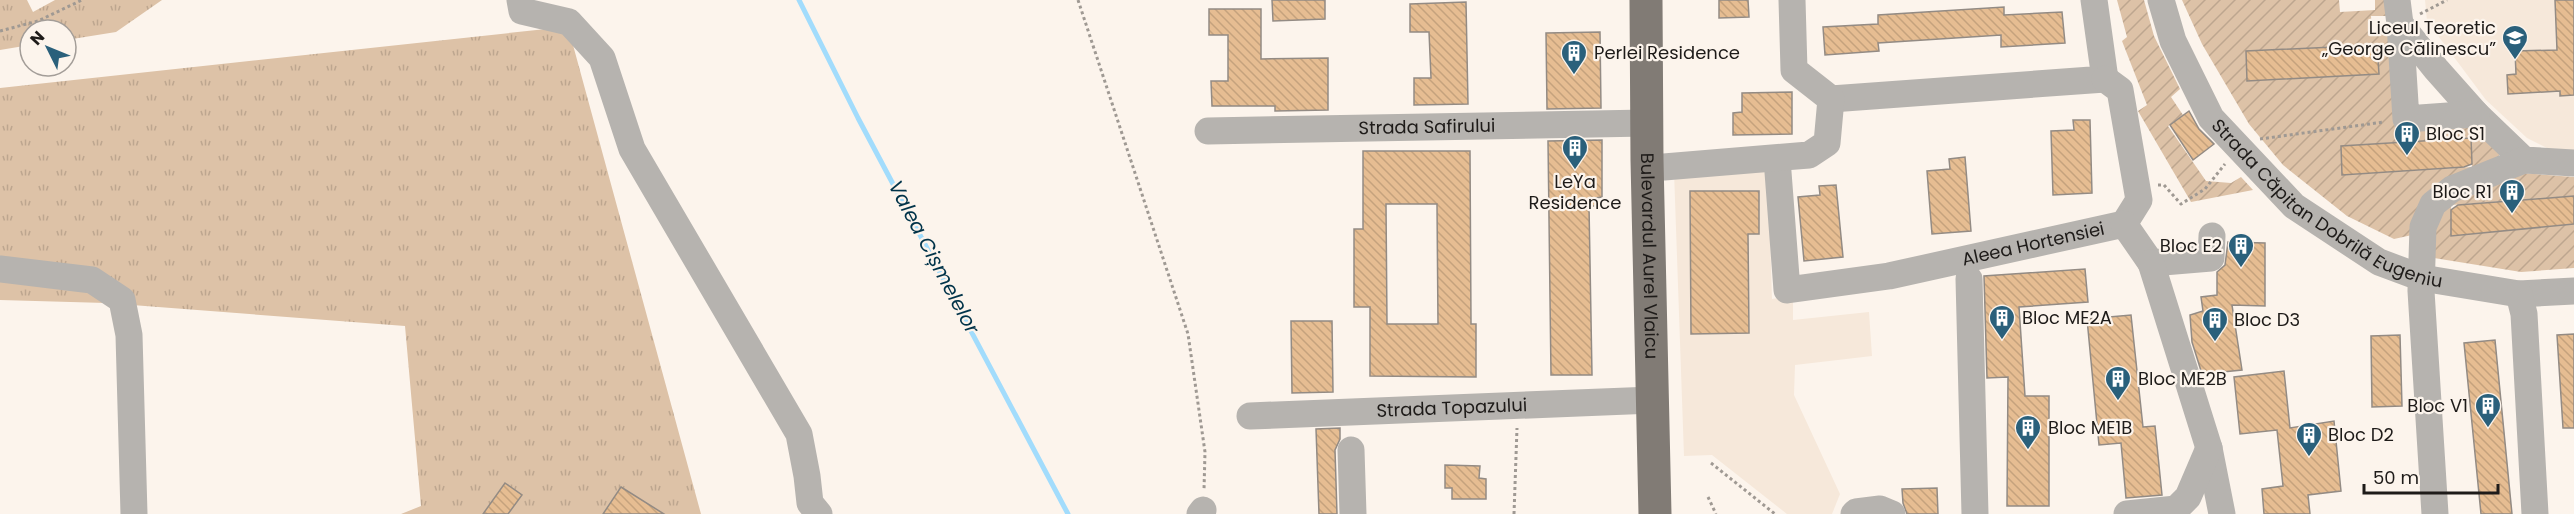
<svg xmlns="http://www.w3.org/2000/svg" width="2574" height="514" viewBox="0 0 2574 514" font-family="Poppins,sans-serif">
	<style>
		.built { fill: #f6e8da }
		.grass { fill: url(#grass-tufts) }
		.garden { fill: url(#garden-furrows); fill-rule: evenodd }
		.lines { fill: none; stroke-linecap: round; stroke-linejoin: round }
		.stream { stroke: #a2dcfc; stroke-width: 5 }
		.building { fill: url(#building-back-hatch); stroke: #938b84; stroke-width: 1.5; fill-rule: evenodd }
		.path { stroke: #9f9993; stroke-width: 3; stroke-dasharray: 3 3; stroke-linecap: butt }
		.minor { stroke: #b6b3af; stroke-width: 27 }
		.major { stroke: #817b75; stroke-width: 33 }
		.labels { text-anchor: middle; stroke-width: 4.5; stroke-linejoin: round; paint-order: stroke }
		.poi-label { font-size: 18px; fill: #1e1b19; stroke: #fcf4ec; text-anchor: start }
		.street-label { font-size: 18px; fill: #1e1b19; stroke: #fcf4ec }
		.water-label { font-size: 20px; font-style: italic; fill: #003349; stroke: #fcf4ec }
	</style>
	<defs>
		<pattern id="grass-tufts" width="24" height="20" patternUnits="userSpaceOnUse" patternTransform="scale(1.5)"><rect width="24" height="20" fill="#ddc2a7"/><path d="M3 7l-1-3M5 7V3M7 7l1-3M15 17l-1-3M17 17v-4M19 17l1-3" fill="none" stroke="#bda68f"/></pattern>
		<pattern id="garden-furrows" width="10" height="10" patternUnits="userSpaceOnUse" patternTransform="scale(1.5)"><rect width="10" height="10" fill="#ddc2a7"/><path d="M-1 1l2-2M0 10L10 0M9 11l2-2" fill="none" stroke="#bda68f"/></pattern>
		<pattern id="building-back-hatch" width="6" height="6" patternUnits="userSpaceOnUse" patternTransform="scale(1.5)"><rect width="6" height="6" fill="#e6bd92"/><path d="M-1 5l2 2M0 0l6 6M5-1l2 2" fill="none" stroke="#c5a27d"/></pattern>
	</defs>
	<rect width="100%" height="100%" fill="#fcf4ec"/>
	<g class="built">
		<path d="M2425,0H2574V150L2549,149L2527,138L2486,100L2427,21Z"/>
		<path d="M1768,168L1772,299L1793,296V320L1869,312L1872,356L1795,365L1794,395L1840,494L1832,514H1787L1712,455L1684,456L1674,171Z"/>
	</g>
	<g class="grass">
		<path d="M0,0H27L33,12L55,0H162L116,32L66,40V30H30V45L0,50Z"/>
		<path d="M546,29L570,34L701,514H401L421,506L405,326L106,303L0,300V88Z"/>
	</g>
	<g class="garden">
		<path d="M2117,0H2144L2154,36L2180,89L2171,97L2183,115L2168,126L2206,181L2231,183L2241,177L2253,190L2191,202L2138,111L2147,105L2122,41L2127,37Z"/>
		<path d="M2182,0H2339L2340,12L2375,10V0H2385L2386,16H2371L2372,34H2390L2395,127L2469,121L2501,152L2496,160L2412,235L2394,239L2347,216L2283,165L2249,124L2202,44ZM2377,45L2378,74L2247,81L2246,51ZM2470,138L2472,167L2342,175L2341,146Z"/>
		<path d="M2521,173L2574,177V196L2451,205V236L2574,224V268L2521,272L2434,258L2436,206Z"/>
	</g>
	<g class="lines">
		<path class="stream" d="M799,0L858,118L1068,514"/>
	</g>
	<g class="building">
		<path d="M1272,0H1325V19L1273,21Z"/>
		<path d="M1719,0H1748L1749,17L1719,18Z"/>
		<path d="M2555,0H2574V95L2560,96V91L2508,94L2507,75L2516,74L2515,51L2557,50Z"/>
		<path d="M1466,2L1468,104L1414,105V78H1431L1429,32H1410V4Z"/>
		<path d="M2004,7V15L2062,12L2065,43L2001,47V35L1878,43L1879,51L1825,55L1823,27L1878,24V15Z"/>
		<path d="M1209,9H1261V59L1328,58V110L1275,111V106H1212L1211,81H1228V35H1209Z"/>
		<path d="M1600,32L1601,108L1547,109L1546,33Z"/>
		<path d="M2377,45L2379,74L2247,81L2246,51Z"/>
		<path d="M1792,92V134L1733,135V113L1742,112V93Z"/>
		<path d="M2189,111L2199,129L2214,144L2193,160L2170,125Z"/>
		<path d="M2073,120H2090L2092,193L2053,195L2051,131L2074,130Z"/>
		<path d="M2471,138L2472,164L2464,167L2342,175L2341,146Z"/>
		<path d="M1602,140V197L1595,198V206H1589L1592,375H1551L1548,141Z"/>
		<path d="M1363,151H1470L1471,324H1476V377L1370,376V307H1354V229H1363ZM1386,204H1437L1438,324H1387Z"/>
		<path d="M1965,157L1971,231L1932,234L1927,171L1950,169L1949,159Z"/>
		<path d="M1836,185L1843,257L1804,261L1798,197L1820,195L1819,186Z"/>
		<path d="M1690,191H1759V234H1748L1749,333L1691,334Z"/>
		<path d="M2574,196V224L2451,236V210L2458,205Z"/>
		<path d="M2228,242L2265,243V306L2232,305L2242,370L2202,374L2192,342L2190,315L2203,311L2201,297L2217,295V272L2225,265Z"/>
		<path d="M2085,269L2088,302L2019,307L2025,396H2049V506H2007L2008,377L1987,378L1984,276Z"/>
		<path d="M2131,315L2143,427L2155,426L2162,495L2126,498L2121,443L2099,445L2087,319Z"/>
		<path d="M1291,321H1332L1333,392L1292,393Z"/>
		<path d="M2574,334V428H2563L2557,335Z"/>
		<path d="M2400,335L2402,406L2372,407L2371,336Z"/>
		<path d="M2495,340L2512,514H2481L2464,343Z"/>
		<path d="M2284,371L2290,428L2334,421L2341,491L2308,495L2310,514H2264L2262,489L2283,486L2277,430L2240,434L2234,377Z"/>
		<path d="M1340,428V439L1335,450L1337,514H1319L1316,429Z"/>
		<path d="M1445,465L1480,466L1479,478L1486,479V499H1452V488H1445Z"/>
		<path d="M505,483L522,495L508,514H483Z"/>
		<path d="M621,487L664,514H603Z"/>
		<path d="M1937,488L1938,514H1907L1903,503L1902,489Z"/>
	</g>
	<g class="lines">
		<g class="path">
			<path d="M1078,0L1188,334L1205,452L1204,490"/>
			<path d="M2420,14L2447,0"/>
			<path d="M0,31L38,21L82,0"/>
			<path d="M2260,139L2384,122"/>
			<path d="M2158,185H2164L2181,204L2205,189L2225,164"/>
			<path d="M1711,463L1775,514"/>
			<path d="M1708,497L1716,514"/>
			<path d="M1514,514L1517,428"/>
		</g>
		<g class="minor">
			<path d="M520,0L522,11L569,22L602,58L632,149L799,434L807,476L810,503L819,514"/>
			<path id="s1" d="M2161,0L2173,41L2211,118L2294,206L2379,262L2422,278L2519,294L2574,291"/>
			<path d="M2397,0L2400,24L2436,69L2476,114L2524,160L2574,163"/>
			<path d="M2400,24L2406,119L2476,114"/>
			<path d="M1831,99L2105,79L2094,0"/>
			<path id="s2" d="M1208,131L1647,123"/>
			<path id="s3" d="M1777,159L1787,290L1889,276L2124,224L2139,200L2120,90L2105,79"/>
			<path d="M1664,167L1809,155L1827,143L1831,99L1794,70L1792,0"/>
			<path d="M2124,224L2151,263L2211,258L2212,236"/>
			<path d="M2151,263L2209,448L2222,514"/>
			<path d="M0,269L92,280L122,300L129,335L134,514"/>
			<path d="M1969,279L1975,514"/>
			<path d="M2519,294L2524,314L2535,514"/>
			<path id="s4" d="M1250,416L1653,400"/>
			<path d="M1351,450L1353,514"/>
			<path d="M1200,514L1203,510"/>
			<path d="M1854,514L1856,512L1880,509L1892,514"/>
			<path d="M2127,514L2176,509L2188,497L2209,448"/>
			<path d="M2435,514L2421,291L2423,227L2433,204L2452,189L2524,160"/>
		</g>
		<path class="major" id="s5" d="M1646,0L1647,160L1655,514"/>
	</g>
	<defs>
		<symbol id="school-pin" viewBox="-11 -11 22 30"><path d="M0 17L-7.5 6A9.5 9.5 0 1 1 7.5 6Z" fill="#2a607b" stroke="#fcf4ec"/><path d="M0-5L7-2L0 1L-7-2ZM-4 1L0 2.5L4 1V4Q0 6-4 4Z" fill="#fff"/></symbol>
		<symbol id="building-pin" viewBox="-11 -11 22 30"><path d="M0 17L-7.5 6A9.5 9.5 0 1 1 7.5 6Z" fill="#2a607b" stroke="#fcf4ec"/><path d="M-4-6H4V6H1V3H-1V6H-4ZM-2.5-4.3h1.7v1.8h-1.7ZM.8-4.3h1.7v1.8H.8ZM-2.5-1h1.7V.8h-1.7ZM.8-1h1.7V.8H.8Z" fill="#fff"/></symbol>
	</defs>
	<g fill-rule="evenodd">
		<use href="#school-pin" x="2500" y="23" width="30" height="40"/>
		<use href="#building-pin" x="1559" y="38" width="30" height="40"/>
		<use href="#building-pin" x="2392" y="119" width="30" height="40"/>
		<use href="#building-pin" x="1560" y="133" width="30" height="40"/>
		<use href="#building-pin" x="2497" y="177" width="30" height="40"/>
		<use href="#building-pin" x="2226" y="231" width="30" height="40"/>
		<use href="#building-pin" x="1987" y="303" width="30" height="40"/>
		<use href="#building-pin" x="2200" y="305" width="30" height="40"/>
		<use href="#building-pin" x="2103" y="364" width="30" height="40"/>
		<use href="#building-pin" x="2473" y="391" width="30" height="40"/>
		<use href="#building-pin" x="2013" y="413" width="30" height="40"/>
		<use href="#building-pin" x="2294" y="420" width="30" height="40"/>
	</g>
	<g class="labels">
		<g class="poi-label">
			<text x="2496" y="34" text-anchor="end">Liceul Teoretic<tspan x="2496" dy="21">„George Călinescu”</tspan></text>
			<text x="1594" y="59">Perlei Residence</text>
			<text x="2426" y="140">Bloc S1</text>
			<text x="1575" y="188" text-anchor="middle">LeYa<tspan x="1575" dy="21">Residence</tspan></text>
			<text x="2492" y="198" text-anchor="end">Bloc R1</text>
			<text x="2222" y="252" text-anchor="end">Bloc E2</text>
			<text x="2022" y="324">Bloc ME2A</text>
			<text x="2234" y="326">Bloc D3</text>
			<text x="2138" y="385">Bloc ME2B</text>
			<text x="2468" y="412" text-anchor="end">Bloc V1</text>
			<text x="2048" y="434">Bloc ME1B</text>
			<text x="2328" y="441">Bloc D2</text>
		</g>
		<g class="street-label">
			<text dy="6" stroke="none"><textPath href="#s2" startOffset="219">Strada Safirului</textPath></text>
			<text dy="6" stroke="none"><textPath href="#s1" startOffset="276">Strada Căpitan Dobrilă Eugeniu</textPath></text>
			<text dy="6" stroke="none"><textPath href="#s3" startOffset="382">Aleea Hortensiei</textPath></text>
			<text dy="6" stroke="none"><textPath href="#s5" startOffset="256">Bulevardul Aurel Vlaicu</textPath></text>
			<text dy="6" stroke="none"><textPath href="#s4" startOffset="202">Strada Topazului</textPath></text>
		</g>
		<g class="water-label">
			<text transform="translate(934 257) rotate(62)" y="7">Valea Cișmelelor</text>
		</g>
	</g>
	<g transform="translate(48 48) rotate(313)"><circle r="28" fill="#fcf4ec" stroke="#a39d98" stroke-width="1.5"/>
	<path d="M0-4.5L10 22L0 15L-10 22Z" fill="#2a607b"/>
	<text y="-9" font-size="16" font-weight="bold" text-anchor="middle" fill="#1e1b19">N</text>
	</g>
	<path d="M2364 484v9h134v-9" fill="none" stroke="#1e1b19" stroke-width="3"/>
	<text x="2373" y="484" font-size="18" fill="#1e1b19" stroke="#fcf4ec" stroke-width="4.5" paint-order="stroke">50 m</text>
</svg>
